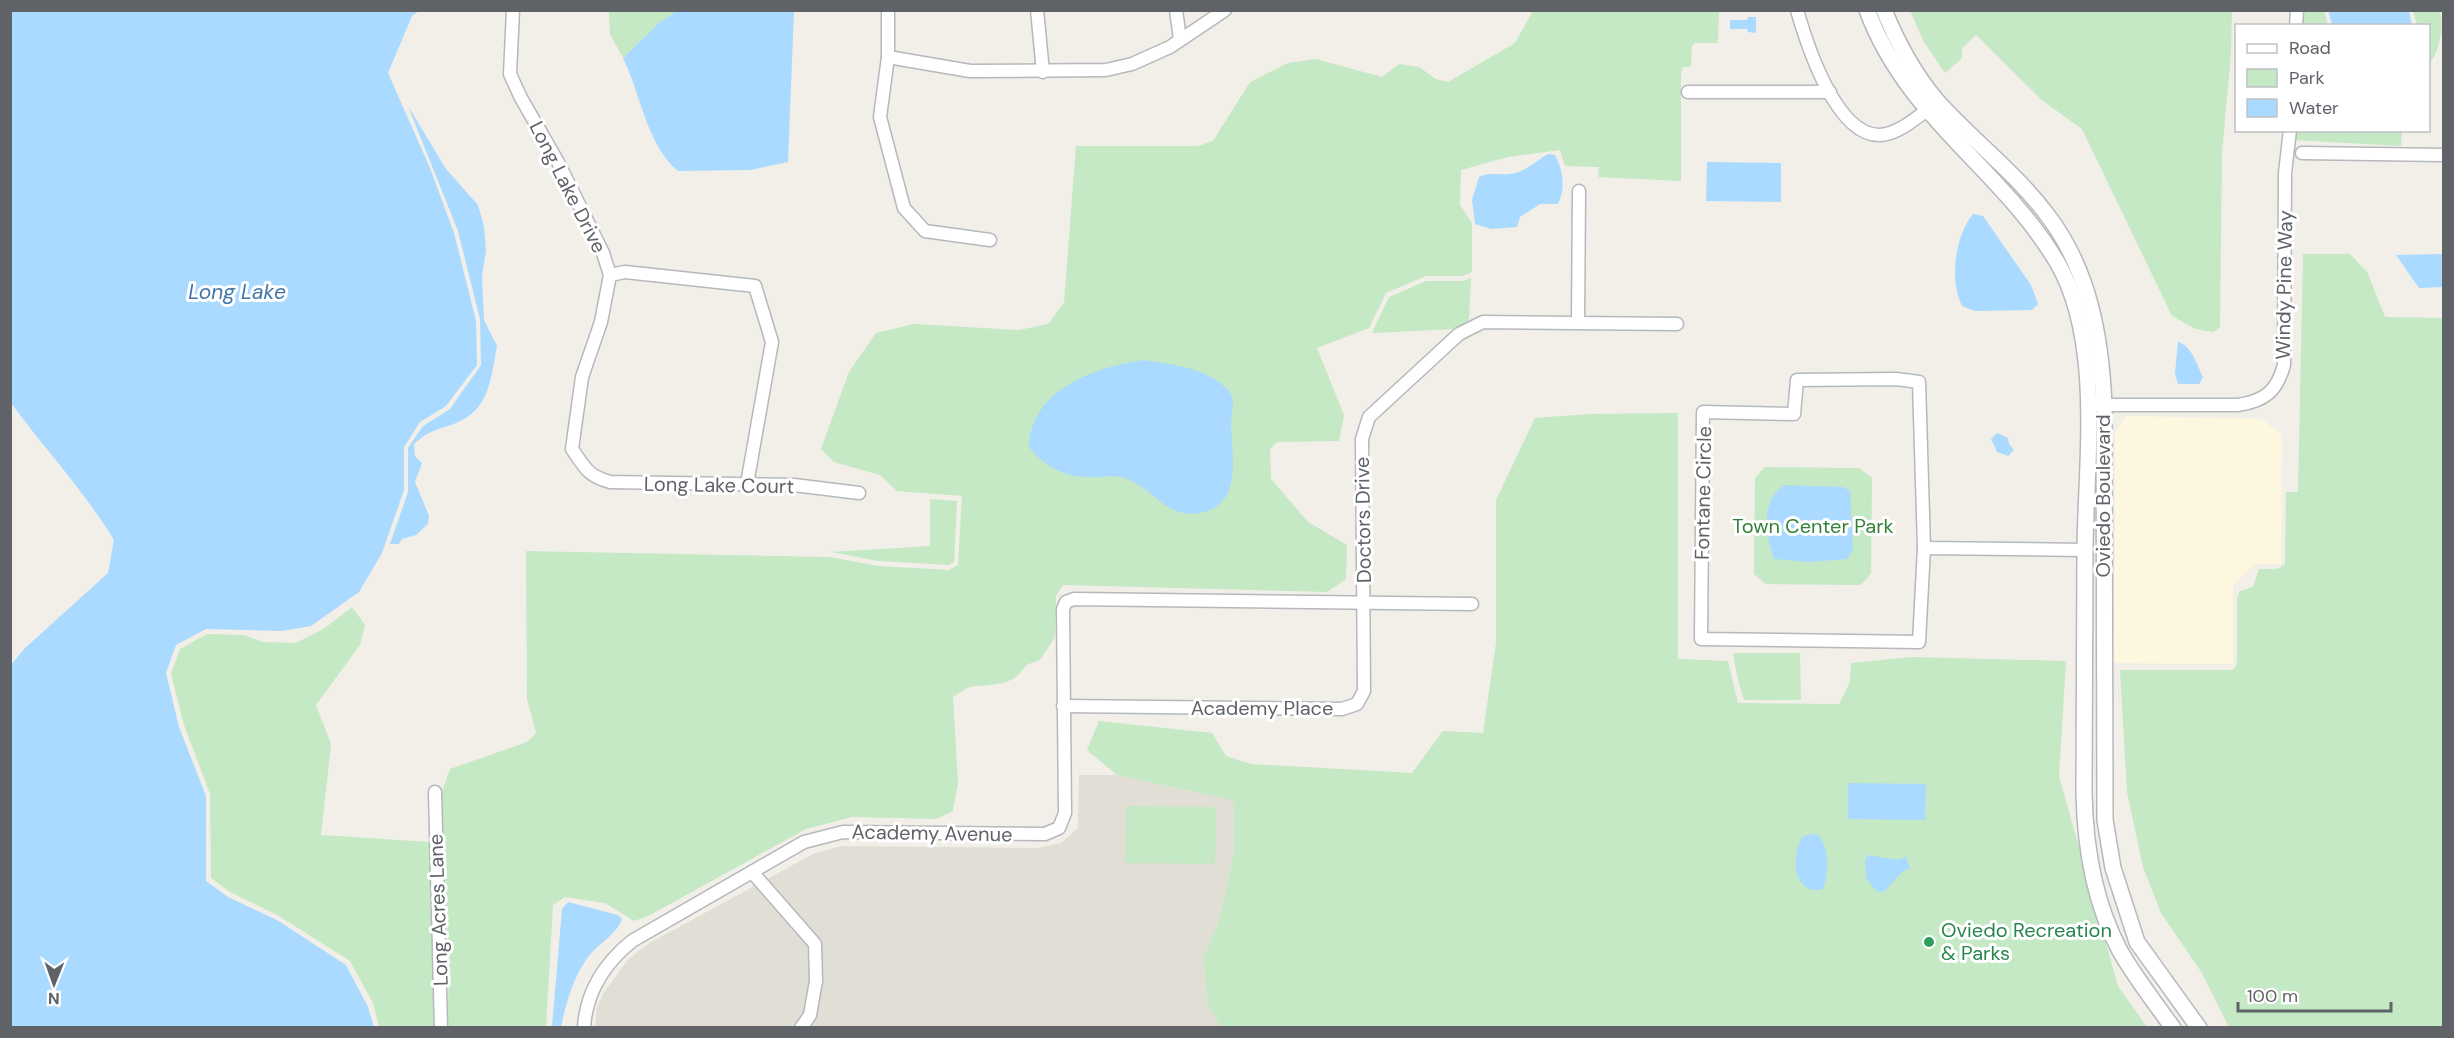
<svg xmlns="http://www.w3.org/2000/svg" width="2454" height="1038" viewBox="0 0 2454 1038" font-family="'DM Sans',sans-serif">
	<style>
		.commercial { fill: #fef7e0 }
		.education { fill: #e1ded6 }
		.green { fill: #c5e8c5 }
		.water { fill: #aadaff }
		.lines { fill: none; stroke-linecap: round; stroke-linejoin: round }
		.minor-casing { stroke: #b5b8bc; stroke-width: 15 }
		.tertiary-casing { stroke: #b5b8bc; stroke-width: 18 }
		.minor { stroke: #fff; stroke-width: 12 }
		.tertiary { stroke: #fff; stroke-width: 15 }
		.leisure-dot { fill: #2e9e5b; stroke: #fff; stroke-width: 2 }
		.labels { text-anchor: middle; stroke-width: 6; stroke-linejoin: round; paint-order: stroke }
		.street-label { font-size: 20px; fill: #5f6368; stroke: #fff }
		.park-label { font-size: 20px; fill: #348238; stroke: #fff }
		.leisure-label { font-size: 20px; fill: #27864d; stroke: #fff; text-anchor: start }
		.water-label { font-size: 21px; font-style: italic; fill: #4174aa; stroke: #fff }
	</style>
	<rect width="100%" height="100%" fill="#f1efe8"/>
	<path class="commercial" d="M2126,416L2261,419L2282,434L2281,564H2255L2233,586V664L2114,663L2115,433Z"/>
	<path class="education" d="M1079,775H1117L1227,799L1234,804V853L1219,921L1203,958L1208,1006L1221,1027L595,1028L597,1007L604,992L628,960L646,945L813,854L841,846L1038,848L1061,843L1078,828Z"/>
	<g class="green">
		<path d="M609,11H680L660,22L623,58L610,34Z"/>
		<path d="M1533,11H1719L1718,43H1695L1692,46L1691,67H1683L1681,73V181L1598,177L1599,167L1565,166L1560,150L1508,157L1461,170L1460,205L1472,223V272L1463,276H1426L1386,293L1369,328L1317,348L1344,415L1339,441L1277,442L1270,449L1271,479L1308,522L1347,545L1346,579L1327,592L1063,585L1056,596L1055,637L1040,660L1026,665C1012,688 994,683 970,687C964,689 958,694 953,697L958,783L953,811L937,819L852,817L806,829L648,916L634,921L605,903L565,897L553,905L546,1027H447L449,976L439,800L450,769L527,742L536,733L527,699L526,551L830,557L878,566L949,570L958,565L962,496L897,491L880,475L834,462L821,449L849,372L876,333L914,324L1019,330L1048,324L1064,303L1076,146H1198L1213,141L1250,82L1288,63L1316,59L1382,77L1399,64L1419,67L1436,79L1448,82L1515,43Z"/>
		<path d="M1910,11H2232L2231,54L2222,152L2220,327L2213,332L2196,329L2172,316L2082,129L2043,101L1976,35L1962,48V58L1945,73L1924,42Z"/>
		<path d="M2302,11H2324L2328,25L2302,26Z"/>
		<path d="M2413,11H2440C2444,27 2440,51 2429,64L2428,26L2417,25Z"/>
		<path d="M2295,131H2402L2401,146L2294,140Z"/>
		<path d="M2303,254H2350L2367,272L2385,317L2443,318V1027H2229L2202,973L2161,913L2143,867L2127,792L2120,670H2232L2236,667L2237,659V599L2240,591L2253,587L2259,569H2277L2285,564L2286,492H2298Z"/>
		<path d="M1471,278L1469,320L1456,329L1372,333L1389,297L1426,281H1463Z"/>
		<path d="M1678,413V659L1728,661L1738,703L1839,704L1850,682L1851,663L1911,657L2066,661L2059,776L2118,986L2147,1027H1221L1208,1006L1203,958L1219,921L1234,853V804L1227,799L1117,775L1087,750L1099,721L1212,733L1226,756L1251,764L1412,773L1443,731L1483,733L1496,643V500L1535,418L1589,414Z"/>
		<path d="M1765,467L1859,468L1872,478L1871,573L1861,585L1766,584L1754,574L1755,478Z"/>
		<path d="M930,499L957,501L954,562L949,565L878,561L831,552L930,546Z"/>
		<path d="M352,607L365,625L360,645L316,705L331,744L321,835L430,842L436,1027H379L373,1003L350,961L279,916L230,892L211,878L210,794L184,725L171,674L180,649L207,634L244,635L263,642L296,643L325,628Z"/>
		<path d="M1733,653H1800L1801,700H1744C1739,684 1735,668 1733,653Z"/>
		<path d="M1126,806L1216,807L1215,864L1125,863Z"/>
	</g>
	<g class="water">
		<path d="M2328,10L2409,11L2412,25H2332Z"/>
		<path d="M10,11H419L412,16L388,73L430,168L454,233L476,321L477,365L446,406L420,422L404,447V490L382,553L359,592L311,626L281,631L206,629L176,645L166,673L179,727L206,796V881L228,897L277,920L346,965L368,1007L374,1027H11V665L24,649L108,573L114,540C84,491 45,449 11,403Z"/>
		<path d="M677,11H794L788,162L750,170L678,171C646,144 641,94 623,58L660,22Z"/>
		<path d="M1748,17H1756V33L1748,32L1747,29H1730V20H1747Z"/>
		<path d="M408,106L446,169L478,205L484,226L486,251L482,276L484,320L497,346C492,370 491,402 467,417C448,430 434,425 414,444L415,456L422,463L415,482L429,516L428,524L416,535L402,539L399,544H390L408,492V448L423,426L450,409L481,365L480,319L458,231Z"/>
		<path d="M1548,154L1555,155C1563,170 1566,188 1558,204H1540L1520,217L1517,227L1491,229L1475,224L1472,200L1479,177C1490,172 1497,175 1509,174C1524,173 1536,161 1548,154Z"/>
		<path d="M1707,162L1781,163V202L1706,201Z"/>
		<path d="M1973,214L1983,216L2031,285L2038,304L2032,310L1975,311L1962,306C1949,280 1955,236 1973,214Z"/>
		<path d="M2443,254V287L2419,288L2396,255Z"/>
		<path d="M2178,342C2192,346 2197,365 2203,377L2199,384H2178L2175,373Z"/>
		<path d="M1144,360C1173,365 1206,367 1228,390C1237,399 1231,414 1231,425C1232,457 1243,505 1200,513C1164,520 1150,482 1120,477C1107,475 1096,478 1083,477C1062,476 1042,464 1029,447C1031,389 1095,367 1144,360Z"/>
		<path d="M1997,433L2008,438L2009,444L2014,450L2008,456L1997,452L1991,439Z"/>
		<path d="M1784,485L1843,487L1850,491L1853,549L1847,559L1808,562L1774,559C1765,535 1760,502 1784,485Z"/>
		<path d="M1848,783L1926,784L1925,820L1848,819Z"/>
		<path d="M1811,834L1818,835C1829,845 1829,874 1823,889L1819,890C1791,892 1792,854 1802,837Z"/>
		<path d="M1868,855L1897,860L1906,857L1910,868L1902,872L1885,891L1877,892L1866,878L1865,860Z"/>
		<path d="M568,902L618,915L622,919C617,934 598,944 588,957C573,978 566,1003 561,1027H552L562,909Z"/>
	</g>
	<g class="lines">
		<defs>
			<g id="minor">
				<path d="M513,10L510,74L521,98L559,164L603,253L610,275L601,322L582,377L572,449C585,468 588,476 610,482L794,485L859,493"/>
				<path d="M888,10V57L880,117L904,208L925,231L990,240"/>
				<path d="M1037,10L1043,72"/>
				<path d="M1176,10L1180,39"/>
				<path d="M1797,10C1807,45 1836,135 1879,135C1898,135 1920,115 1935,104"/>
				<path d="M2296,26L2297,10"/>
				<path d="M888,57L970,71L1106,70L1132,64L1170,47L1225,10"/>
				<path d="M1688,92H1830"/>
				<path d="M2302,153L2444,155"/>
				<path d="M610,275L625,272L755,286L772,342L747,484"/>
				<path d="M1578,322L1579,191"/>
				<path d="M1896,379L1919,382L1924,548L1919,642L1701,639L1703,412L1794,414L1797,380Z"/>
				<path d="M2095,405H2238C2265,401 2277,391 2284,365L2285,173L2290,130"/>
				<path d="M1924,548L2085,550"/>
				<path d="M1063,706L1342,709L1357,704L1364,691L1362,439L1369,417L1459,334L1483,322L1677,324"/>
				<path d="M435,792L441,1028"/>
				<path d="M752,872L815,944L816,981L810,1015L801,1028"/>
				<path d="M584,1028C586,992 605,963 632,941L804,842L843,832L1045,834L1059,828L1065,813L1063,609L1066,602L1074,599L1472,604"/>
			</g>
			<g id="tertiary">
				<path d="M1867,10C1907,118 2002,169 2057,262C2103,340 2086,461 2085,548C2084,630 2085,712 2084,793C2085,846 2095,904 2120,951C2135,977 2155,1003 2173,1028"/>
				<path d="M1884,10C1897,42 1915,75 1937,101C1973,141 2016,173 2048,216C2090,271 2101,339 2104,405L2105,820L2113,868L2137,942L2199,1028"/>
			</g>
		</defs>
		<use href="#minor" class="minor-casing"/>
		<use href="#tertiary" class="tertiary-casing"/>
		<use href="#minor" class="minor"/>
		<use href="#tertiary" class="tertiary"/>
	</g>
	<circle class="leisure-dot" cx="1929" cy="942" r="6"/>
	<g class="labels">
		<g class="street-label">
			<text transform="translate(568 187) rotate(63)" y="7">Long Lake Drive</text>
			<text transform="translate(2284 285) rotate(-89)" y="7">Windy Pine Way</text>
			<text transform="translate(719 485) rotate(1)" y="7">Long Lake Court</text>
			<text transform="translate(1703 493) rotate(-89)" y="7">Fontane Circle</text>
			<text transform="translate(2103 496) rotate(-90)" y="7">Oviedo Boulevard</text>
			<text transform="translate(1363 520) rotate(-91)" y="7">Doctors Drive</text>
			<text x="1262" y="715">Academy Place</text>
			<text transform="translate(932 833) rotate(1)" y="7">Academy Avenue</text>
			<text transform="translate(438 910) rotate(-92)" y="7">Long Acres Lane</text>
		</g>
		<g class="park-label">
			<text x="1813" y="533">Town Center Park</text>
		</g>
		<g class="leisure-label">
			<text x="1941" y="937">Oviedo Recreation<tspan x="1941" dy="23">&amp; Parks</tspan></text>
		</g>
		<g class="water-label">
			<text x="237" y="299">Long Lake</text>
		</g>
	</g>
	<rect width="2454" height="1038" fill="none" stroke="#5f6368" stroke-width="24"/>
	<rect x="2235" y="24" width="195" height="108" fill="#ffffff" stroke="#bfc1c3" stroke-width="1.5"/>
	<rect x="2247" y="44" width="30" height="9" fill="#ffffff" stroke="#bfc1c3" stroke-width="1.5"/>
	<text x="2289" y="54" font-size="18" fill="#5f6368">Road</text>
	<rect x="2247" y="69" width="30" height="18" fill="#c5e8c5" stroke="#bfc1c3" stroke-width="1.5"/>
	<text x="2289" y="84" font-size="18" fill="#5f6368">Park</text>
	<rect x="2247" y="99" width="30" height="18" fill="#aadaff" stroke="#bfc1c3" stroke-width="1.5"/>
	<text x="2289" y="114" font-size="18" fill="#5f6368">Water</text>
	<g transform="translate(54 984) rotate(181)" stroke="#ffffff" stroke-width="4.5" paint-order="stroke">
	<path d="M0-4.5L10 22L0 15L-10 22Z" fill="#5f6368"/>
	<text y="-9" font-size="16" font-weight="bold" text-anchor="middle" fill="#5f6368">N</text>
	</g>
	<path d="M2238 1002v9h153v-9" fill="none" stroke="#5f6368" stroke-width="3"/>
	<text x="2247" y="1002" font-size="18" fill="#5f6368" stroke="#ffffff" stroke-width="4.5" paint-order="stroke">100 m</text>
</svg>
